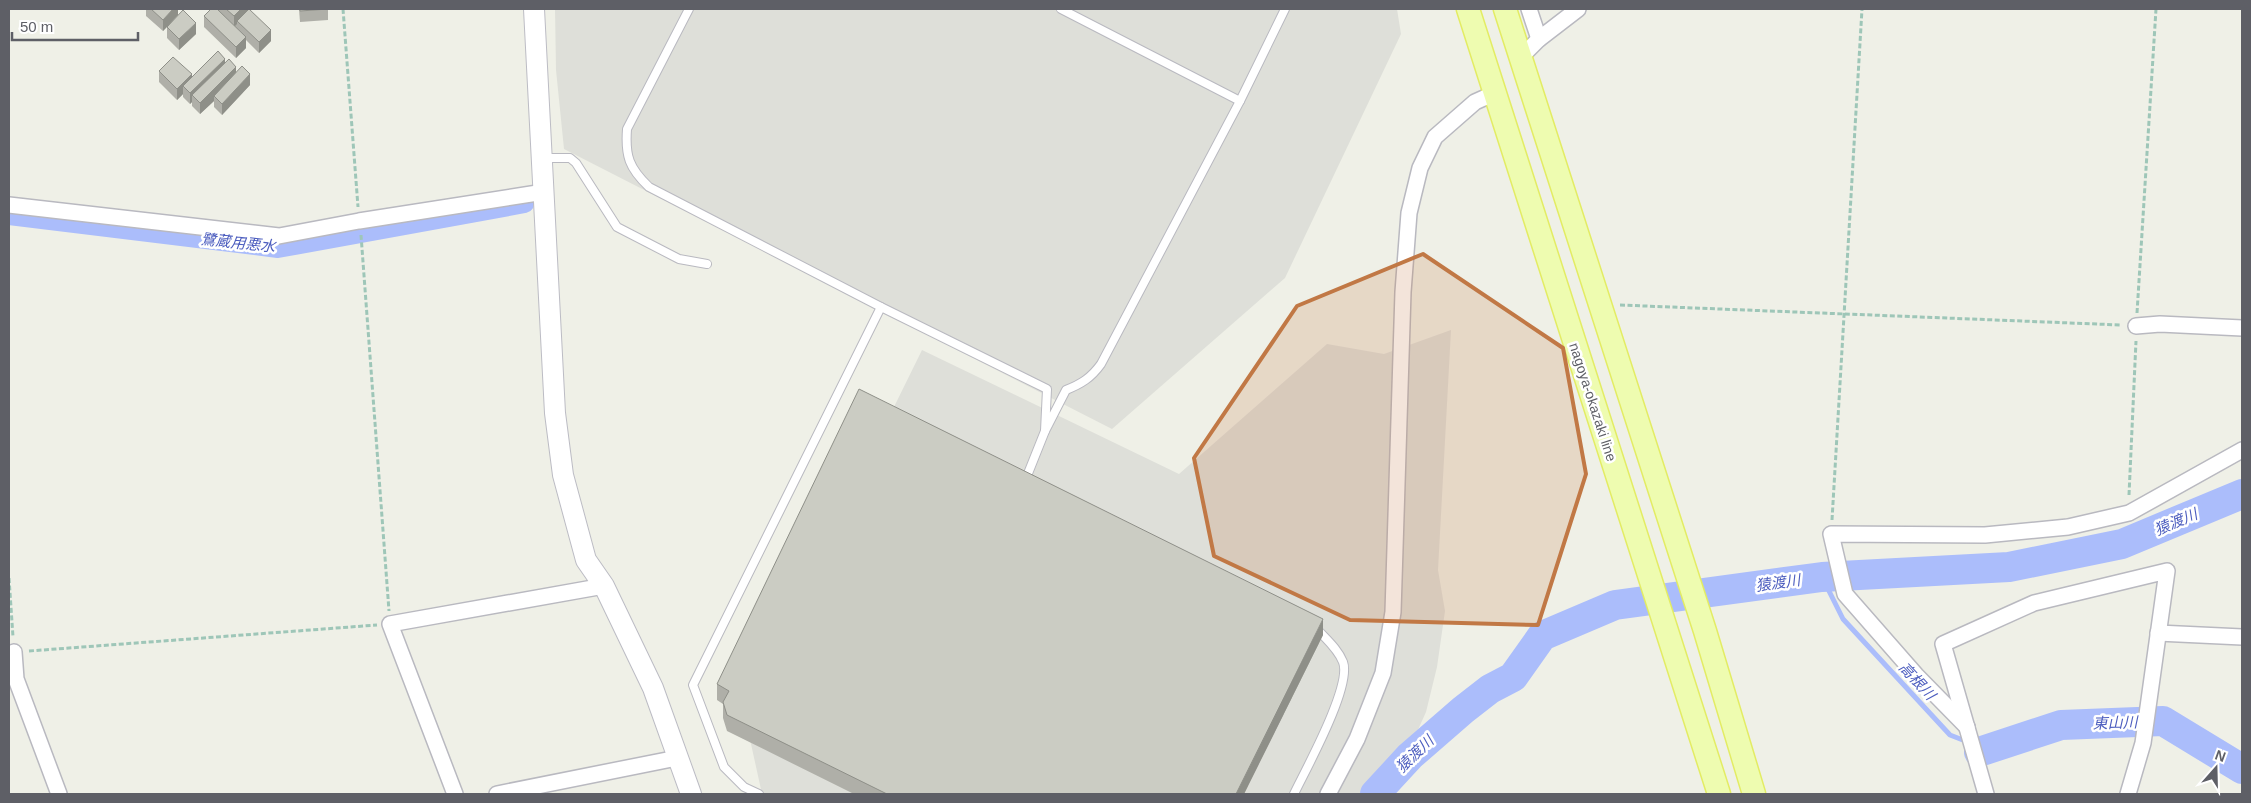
<svg xmlns="http://www.w3.org/2000/svg" width="2251" height="803" viewBox="0 0 2251 803" font-family="Arial,'Noto Sans JP',sans-serif">
	<style>
		.industrial { fill: #dedfd9 }
		.lines { fill: none; stroke-linecap: round; stroke-linejoin: round }
		.stream { stroke: #abbdfb; stroke-width: 5 }
		.canal { stroke: #abbdfb; stroke-width: 18 }
		.river { stroke: #abbdfb; stroke-width: 30 }
		.lane-casing { stroke: #b9b9c0; stroke-width: 10 }
		.street-casing { stroke: #b9b9c0; stroke-width: 18 }
		.secondary-casing { stroke: #bcbcc4; stroke-width: 22 }
		.primary-casing { stroke: #e3ec64; stroke-width: 25 }
		.path { stroke: #9ec6b8; stroke-width: 3; stroke-dasharray: 5 2.5; stroke-linecap: butt }
		.lane { stroke: #fff; stroke-width: 8 }
		.street { stroke: #fff; stroke-width: 15 }
		.secondary { stroke: #fff; stroke-width: 20 }
		.primary { stroke: #eefcb0; stroke-width: 22 }
		.wall { fill: #afafa8 }
		.shaded-wall { fill: #8e8f88 }
		.building { fill: #cbccc3; stroke: #8e8f88 }
		.marked { fill: #c17845; fill-opacity: 0.2; stroke: #c17845; stroke-width: 4; stroke-linejoin: round }
		.labels { text-anchor: middle; stroke-width: 5; stroke-linejoin: round; paint-order: stroke }
		.street-label { font-size: 14px; fill: #5e5f66; stroke: #fff }
		.water-label { font-size: 15px; font-style: italic; fill: #4d5ebf; stroke: #fff }
	</style>
	<rect width="100%" height="100%" fill="#eff0e7"/>
	<g class="industrial">
		<path d="M555,9H1397L1401,34L1285,278L1112,429L564,149L556,70Z"/>
		<path d="M1451,330L1438,570L1445,611L1437,667L1426,712L1389,794H762L744,712L922,350L1179,474L1327,344L1384,354Z"/>
	</g>
	<g class="lines">
		<path class="stream" d="M1822,577L1843,619L1950,735L1968,742"/>
		<path class="canal" d="M9,216L278,249L525,204"/>
		<g class="river">
			<path d="M1979,752L2061,725L2163,721L2242,769"/>
			<path d="M1375,794L1410,756L1463,710L1490,689L1513,677L1542,636L1615,605L1822,577L2009,567L2122,544L2242,494"/>
		</g>
		<defs>
			<g id="lane">
				<path d="M689,9L627,129C625,156 629,168 649,187L881,307L1047,389L1045,431L1066,390C1081,384 1091,378 1101,364L1240,101L1285,9"/>
				<path d="M1061,9L1240,101"/>
				<path d="M542,158H570L576,163L617,227L679,259L707,264"/>
				<path d="M1025,481L1045,431"/>
				<path d="M759,794L744,787L724,767L693,685L881,307"/>
				<path d="M1294,794C1306,769 1352,686 1343,662C1338,649 1326,639 1317,629"/>
			</g>
			<g id="street">
				<path d="M1529,9L1539,39"/>
				<path d="M1521,57L1539,39L1578,9"/>
				<path d="M9,205L279,236L359,221L544,192"/>
				<path d="M2136,326L2160,324L2242,328"/>
				<path d="M2158,633L2242,637"/>
				<path d="M14,652L16,679L59,794"/>
				<path d="M1967,727L1916,675L1845,594L1831,534L1985,535L2068,527L2129,513L2242,450"/>
				<path d="M455,794L390,624L604,586"/>
				<path d="M497,794L677,758"/>
				<path d="M1328,794L1357,739L1383,673L1393,612L1403,292L1409,213L1420,168L1435,137L1475,102L1495,93"/>
				<path d="M1986,794L1943,644L2034,603L2167,571L2143,743L2128,794"/>
			</g>
			<path id="secondary" d="M534,9L555,413L563,475L586,560L604,586L653,688L691,794"/>
			<g id="primary">
				<path d="M1468,9L1719,794"/>
				<path d="M1505,9L1705,631L1754,794"/>
			</g>
		</defs>
		<use href="#lane" class="lane-casing"/>
		<use href="#street" class="street-casing"/>
		<use href="#secondary" class="secondary-casing"/>
		<use href="#primary" class="primary-casing"/>
		<g class="path">
			<path d="M343,9L358,207"/>
			<path d="M361,235L389,611"/>
			<path d="M1620,305L2121,325"/>
			<path d="M2137,313L2156,9"/>
			<path d="M2129,495L2136,341"/>
			<path d="M1832,520L1862,9"/>
			<path d="M9,578L13,637"/>
			<path d="M29,651L377,625"/>
		</g>
		<use href="#lane" class="lane"/>
		<use href="#street" class="street"/>
		<use href="#secondary" class="secondary"/>
		<use href="#primary" class="primary"/>
	</g>
	<g class="wall">
		<path d="M146,9H178V15L170,24L196,34L179,50L167,38V27L163,31L146,16Z"/>
		<path d="M211,9H247V11L271,41L259,53L246,40V48L236,58L204,27V16Z"/>
		<path d="M299,9H328V20L300,22Z"/>
		<path d="M225,62L250,85L222,115L214,107V101L200,114L192,106V102L190,104L183,97V94L177,100L159,82V71L192,78Z"/>
		<path d="M1323,635L1244,794H854L727,731L723,718V704L717,700V684Z"/>
	</g>
	<g class="shaded-wall">
		<path d="M173,9H178V15L163,31V20Z"/>
		<path d="M241,9H247V13L237,21V24L234,27V16Z"/>
		<path d="M196,23V34L179,50V39Z"/>
		<path d="M271,30V41L259,53V42Z"/>
		<path d="M246,37V48L236,58V47Z"/>
		<path d="M225,59V70L192,95V102L190,104V93Z"/>
		<path d="M236,67V78L214,96V101L200,114V103Z"/>
		<path d="M192,74V85L183,86V94L177,100V89Z"/>
		<path d="M250,74V85L222,115V104Z"/>
		<path d="M1323,619V635L1244,794H1236Z"/>
	</g>
	<g class="building">
		<path d="M151,9H173L163,20Z"/>
		<path d="M211,9H217L246,37L236,47L204,16Z"/>
		<path d="M226,9H241L234,16Z"/>
		<path d="M249,9L271,30L259,42L237,21Z"/>
		<path d="M300,9H328L300,11Z"/>
		<path d="M183,10L196,23L179,39L167,27Z"/>
		<path d="M218,51L225,59L190,93L183,86Z"/>
		<path d="M173,57L192,74L177,89L159,71Z"/>
		<path d="M229,59L236,67L200,103L192,95Z"/>
		<path d="M242,66L250,74L222,104L214,96Z"/>
		<path d="M859,389L1323,619L1236,794H887L727,715L723,702L729,691L717,684Z"/>
	</g>
	<path class="marked" d="M1423,254L1563,348L1586,474L1538,625L1350,620L1214,556L1194,458L1297,306Z"/>
	<g class="labels">
		<g class="street-label">
			<text transform="translate(1593 402) rotate(72)" y="5">nagoya-okazaki line</text>
		</g>
		<g class="water-label">
			<text transform="translate(238 243) rotate(6)" y="5">鷺蔵用悪水</text>
			<text transform="translate(2176 522) rotate(-23)" y="5">猿渡川</text>
			<text transform="translate(1778 583) rotate(-8)" y="5">猿渡川</text>
			<text transform="translate(1917 681) rotate(47)" y="5">高根川</text>
			<text transform="translate(2115 723) rotate(-2)" y="5">東山川</text>
			<text transform="translate(1415 754) rotate(-44)" y="5">猿渡川</text>
		</g>
	</g>
	<rect width="2251" height="803" fill="none" stroke="#5e5f66" stroke-width="20"/>
	<g transform="translate(2216 768) rotate(20)" stroke="#ffffff" stroke-width="4" paint-order="stroke">
	<path d="M0-4L9 19L0 12L-9 19Z" fill="#5e5f66"/>
	<text y="-8" font-size="14" font-weight="bold" text-anchor="middle" fill="#5e5f66">N</text>
	</g>
	<path d="M12 32v8h126v-8" fill="none" stroke="#5e5f66" stroke-width="2.5"/>
	<text x="20" y="32" font-size="15" fill="#5e5f66" stroke="#ffffff" stroke-width="4" paint-order="stroke">50 m</text>
</svg>
